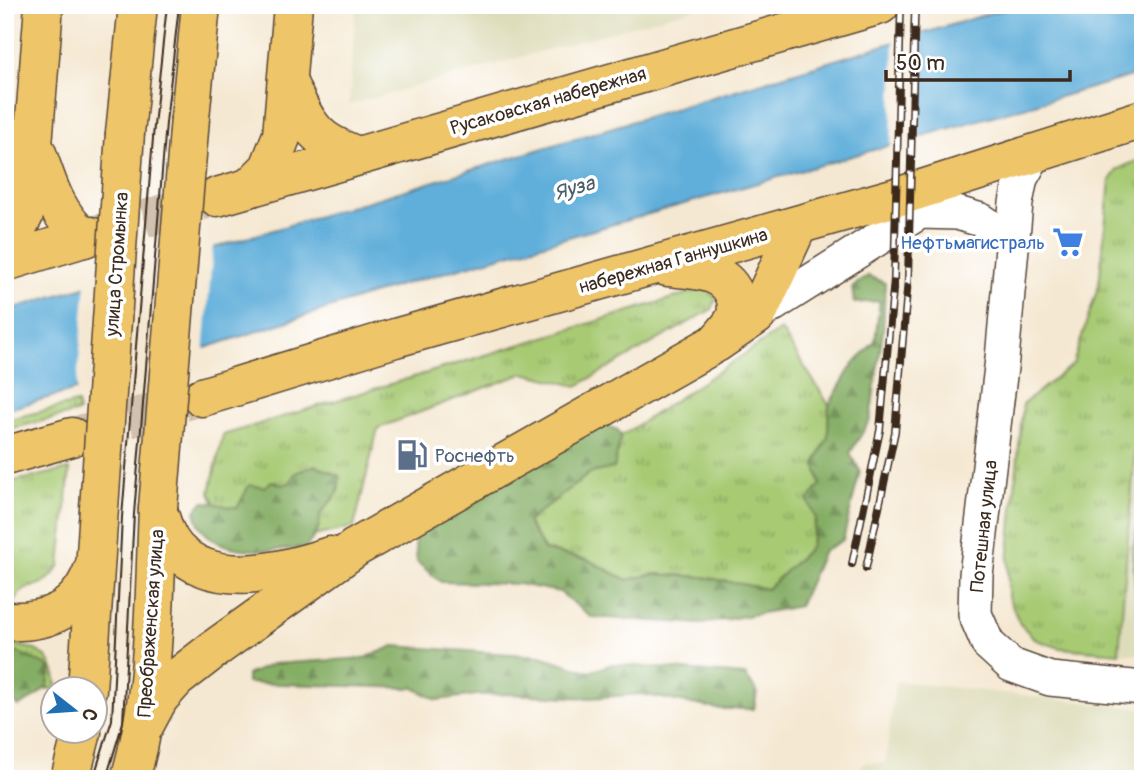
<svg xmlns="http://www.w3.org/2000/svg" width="1148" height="784" viewBox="0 0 1148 784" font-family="Pangolin,sans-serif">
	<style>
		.built { fill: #deddbb }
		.grass { fill: url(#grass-tufts); stroke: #717a48; stroke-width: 2 }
		.forest { fill: url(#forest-firs); stroke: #606c42; stroke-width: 2 }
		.water { fill: #60afda; stroke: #4e6c7c; stroke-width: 2 }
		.pier { fill: #f5e8d2 }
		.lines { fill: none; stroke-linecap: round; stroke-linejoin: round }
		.major-tunnel { stroke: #d0c2ae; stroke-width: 38; stroke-dasharray: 38 19; stroke-linecap: butt }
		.minor-casing { stroke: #574639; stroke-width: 36 }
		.major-casing { stroke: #574639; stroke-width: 41 }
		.minor { stroke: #fff; stroke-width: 33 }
		.major { stroke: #eec569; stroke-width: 38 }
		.tram { stroke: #3b2a1e; stroke-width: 2 }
		.rail-casing { stroke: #3b2a1e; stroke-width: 8 }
		.rail { stroke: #fff; stroke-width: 5; stroke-dasharray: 16; stroke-linecap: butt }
		.major-bridge-casing { stroke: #574639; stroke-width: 41; stroke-linecap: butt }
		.major-bridge { stroke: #eec569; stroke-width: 38 }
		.labels { text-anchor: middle; stroke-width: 7; stroke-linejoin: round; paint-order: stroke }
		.street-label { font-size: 19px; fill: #3b2a1e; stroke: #fff }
		.shop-label { font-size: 19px; fill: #366cbe; stroke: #fff; text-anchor: end }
		.service-label { font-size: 19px; fill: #4e5e75; stroke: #fff; text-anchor: start }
		.water-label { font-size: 21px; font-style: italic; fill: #4a5f69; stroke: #fff }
	</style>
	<defs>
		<pattern id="grass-tufts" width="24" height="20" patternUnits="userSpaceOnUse" patternTransform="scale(1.75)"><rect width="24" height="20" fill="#a7ca73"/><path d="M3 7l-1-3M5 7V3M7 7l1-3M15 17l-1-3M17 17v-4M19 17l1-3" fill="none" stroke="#89a45e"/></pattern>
		<pattern id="forest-firs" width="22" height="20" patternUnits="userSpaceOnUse" patternTransform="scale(1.75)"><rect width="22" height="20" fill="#85ae65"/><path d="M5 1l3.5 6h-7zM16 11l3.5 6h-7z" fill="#6e8e53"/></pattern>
	</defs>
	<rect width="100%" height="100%" fill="#fff"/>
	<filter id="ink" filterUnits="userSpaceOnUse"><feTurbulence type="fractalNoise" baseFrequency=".0143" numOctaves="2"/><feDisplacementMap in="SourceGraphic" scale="14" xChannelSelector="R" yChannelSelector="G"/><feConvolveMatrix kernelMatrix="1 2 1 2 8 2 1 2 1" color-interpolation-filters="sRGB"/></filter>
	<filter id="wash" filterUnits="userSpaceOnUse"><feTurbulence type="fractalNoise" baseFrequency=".00686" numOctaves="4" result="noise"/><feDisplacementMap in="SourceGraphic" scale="28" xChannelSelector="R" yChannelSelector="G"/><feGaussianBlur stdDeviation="1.57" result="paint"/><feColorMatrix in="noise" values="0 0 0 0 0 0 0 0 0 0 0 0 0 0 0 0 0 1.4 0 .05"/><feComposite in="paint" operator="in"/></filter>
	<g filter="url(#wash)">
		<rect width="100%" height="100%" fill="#f5e8d2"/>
		<g class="built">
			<path d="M5,5H14L5,103Z"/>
			<path d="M356,5H707L349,105Z"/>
			<path d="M1143,346V655L1120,653Z"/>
			<path d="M896,681L1143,709V779H854L857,769L866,762L885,763Z"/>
		</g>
		<g class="grass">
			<path d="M1143,158V346L1119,653L1060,648L1036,640L1020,624L1008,597V562L1023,404L1073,364L1099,284L1110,180L1118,169Z"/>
			<path d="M706,288L716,299L712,309L577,386L524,373L378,428L354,527L296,540L221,519L210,492L223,435Z"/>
			<path d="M781,330L829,405L828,437L816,464L821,484L810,548L767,589L703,577L654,574L627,580L588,560L545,550L527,522L590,473L614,468L621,436Z"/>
			<path d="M77,403L79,412L5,430V420Z"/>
			<path d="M70,469L60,565C56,571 52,578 44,582C29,590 22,585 13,604H5V483Z"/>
			<path d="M5,644C37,646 55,654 57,689L5,688Z"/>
		</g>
		<g class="forest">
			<path d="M868,276L885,283L883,331L870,420L850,453L860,471L843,540L823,551L799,606L702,624L591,617L560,592L518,584L441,582L417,562L414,534L600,423L618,430L621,436L614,468L590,473L527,522L544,550L588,560L627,580L653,574L703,577L767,589L810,548L816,519L808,501L821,484L815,464L828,437L829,405L851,367L875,341L880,301L854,303L852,287Z"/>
			<path d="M315,465L340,476L338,493L320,514C321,528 315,537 305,548C270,550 203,560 195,511L203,502C216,501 225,509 238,507L249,485L264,487L272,481L282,485L290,483L295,473Z"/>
			<path d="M1143,500V623L1138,615L1132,551Z"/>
			<path d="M394,646L541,656L590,672L612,664L745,675L757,692L754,709H718L641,694L590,698L512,694L477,695L437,700L414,688L247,683V675L272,664L365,658Z"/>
			<path d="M5,652L19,653L50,667L48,686L35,697L19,706L9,700L12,693L9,681L5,679Z"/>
		</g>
		<path class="water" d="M1017,5H1143V73L397,286L72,391L5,410V311Z"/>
		<g class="pier">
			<path d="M922,30L919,141L891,149L894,39Z"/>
			<path d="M213,245L204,353L76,394L86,283Z"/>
		</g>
	</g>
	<g filter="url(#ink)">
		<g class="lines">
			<g class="major-tunnel">
				<path d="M90,236L212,198"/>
				<path d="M74,436L197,398"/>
			</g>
			<defs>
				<g id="minor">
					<path d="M1036,152L1021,178L1016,203L1002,359L976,575L975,614L988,644L1011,665L1050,679L1143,688"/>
					<path d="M757,315L920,212L957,213L981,220L1012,241"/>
				</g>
				<g id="major">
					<path d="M287,81C295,98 304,121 318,134C328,145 344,150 357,156"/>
					<path d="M190,118L201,5"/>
					<path d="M125,133L138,5"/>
					<path d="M37,153C48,186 57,215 84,238"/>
					<path d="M249,188L269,168L282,135L293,5"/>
					<path d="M217,197L880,5"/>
					<path d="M5,250L24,215L29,196L44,5"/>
					<path d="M5,262L90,236"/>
					<path d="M667,267C693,270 727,268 736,299C737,305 737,314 734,320C730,328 722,335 717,342"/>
					<path d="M202,397L395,338L900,196L1143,119"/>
					<path d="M5,456L72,437"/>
					<path d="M158,510C162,524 166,538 176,549C214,590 284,571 330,556"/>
					<path d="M5,621C49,623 79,610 94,567"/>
					<path d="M87,690L98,523"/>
					<path d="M144,726L159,698L176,679L217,647L355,548L716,343L757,315L798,225"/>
					<path d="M70,779L82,732"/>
					<path d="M130,779C156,692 154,598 158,508"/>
				</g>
			</defs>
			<use href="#minor" class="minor-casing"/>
			<use href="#major" class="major-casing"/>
			<use href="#minor" class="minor"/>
			<use href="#major" class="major"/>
			<g class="tram">
				<path d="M93,779L112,720L122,517L154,126L167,5"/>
				<path d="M106,779L123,722L134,514L166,123L179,5"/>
			</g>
			<defs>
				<g id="rail">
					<path d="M852,564L880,430L894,279L901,5"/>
					<path d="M866,568L895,432L908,279L915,5"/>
				</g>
			</defs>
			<use href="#rail" class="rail-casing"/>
			<use href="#rail" class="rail"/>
			<defs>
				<g id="major-bridge">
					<path d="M158,508L190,118"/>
					<path d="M98,523L125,133"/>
				</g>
			</defs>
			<use href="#major-bridge" class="major-bridge-casing"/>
			<use href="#major-bridge" class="major-bridge"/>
		</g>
	</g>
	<defs>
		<symbol id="supermarket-bare" viewBox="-9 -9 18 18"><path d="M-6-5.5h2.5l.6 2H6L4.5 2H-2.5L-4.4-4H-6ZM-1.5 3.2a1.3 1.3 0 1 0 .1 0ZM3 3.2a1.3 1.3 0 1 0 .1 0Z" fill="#3f7fe0" stroke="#fff" stroke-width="2.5" paint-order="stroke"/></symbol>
		<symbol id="fuel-bare" viewBox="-9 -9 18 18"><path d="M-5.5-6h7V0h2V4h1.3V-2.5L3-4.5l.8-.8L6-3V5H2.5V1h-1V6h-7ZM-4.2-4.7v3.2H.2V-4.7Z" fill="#5c6f8a" stroke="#fff" stroke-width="2.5" paint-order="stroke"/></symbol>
	</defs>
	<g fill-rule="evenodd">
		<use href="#supermarket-bare" x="1046" y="220" width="44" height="44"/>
		<use href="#fuel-bare" x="390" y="433" width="44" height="44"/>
	</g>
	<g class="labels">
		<g class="street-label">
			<text transform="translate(548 100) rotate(-16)" y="7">Русаковская набережная</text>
			<text transform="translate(673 260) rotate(-16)" y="7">набережная Ганнушкина</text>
			<text transform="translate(116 264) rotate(-86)" y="7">улица Стромынка</text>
			<text transform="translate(983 526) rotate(-84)" y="7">Потешная улица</text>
			<text transform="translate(150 623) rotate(-86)" y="7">Преображенская улица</text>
		</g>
		<g class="shop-label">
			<text x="1045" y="249">Нефтьмагистраль</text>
		</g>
		<g class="service-label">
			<text x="435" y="462">Роснефть</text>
		</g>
		<g class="water-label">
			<text transform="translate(574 188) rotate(-16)" y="7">Яуза</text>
		</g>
	</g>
	<rect width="1148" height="784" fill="none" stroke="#fff" stroke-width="28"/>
	<g transform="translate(74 710) rotate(107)"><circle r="33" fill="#ffffff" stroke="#b1aaa5" stroke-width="2"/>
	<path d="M0-5L12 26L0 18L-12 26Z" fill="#1f6fb2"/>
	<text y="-10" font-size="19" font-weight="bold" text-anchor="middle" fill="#3b2a1e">С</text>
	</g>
	<path d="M886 70v10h184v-10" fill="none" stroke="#3b2a1e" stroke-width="3.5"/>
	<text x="896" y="70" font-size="21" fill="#3b2a1e" stroke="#ffffff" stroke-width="5" paint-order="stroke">50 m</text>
</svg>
